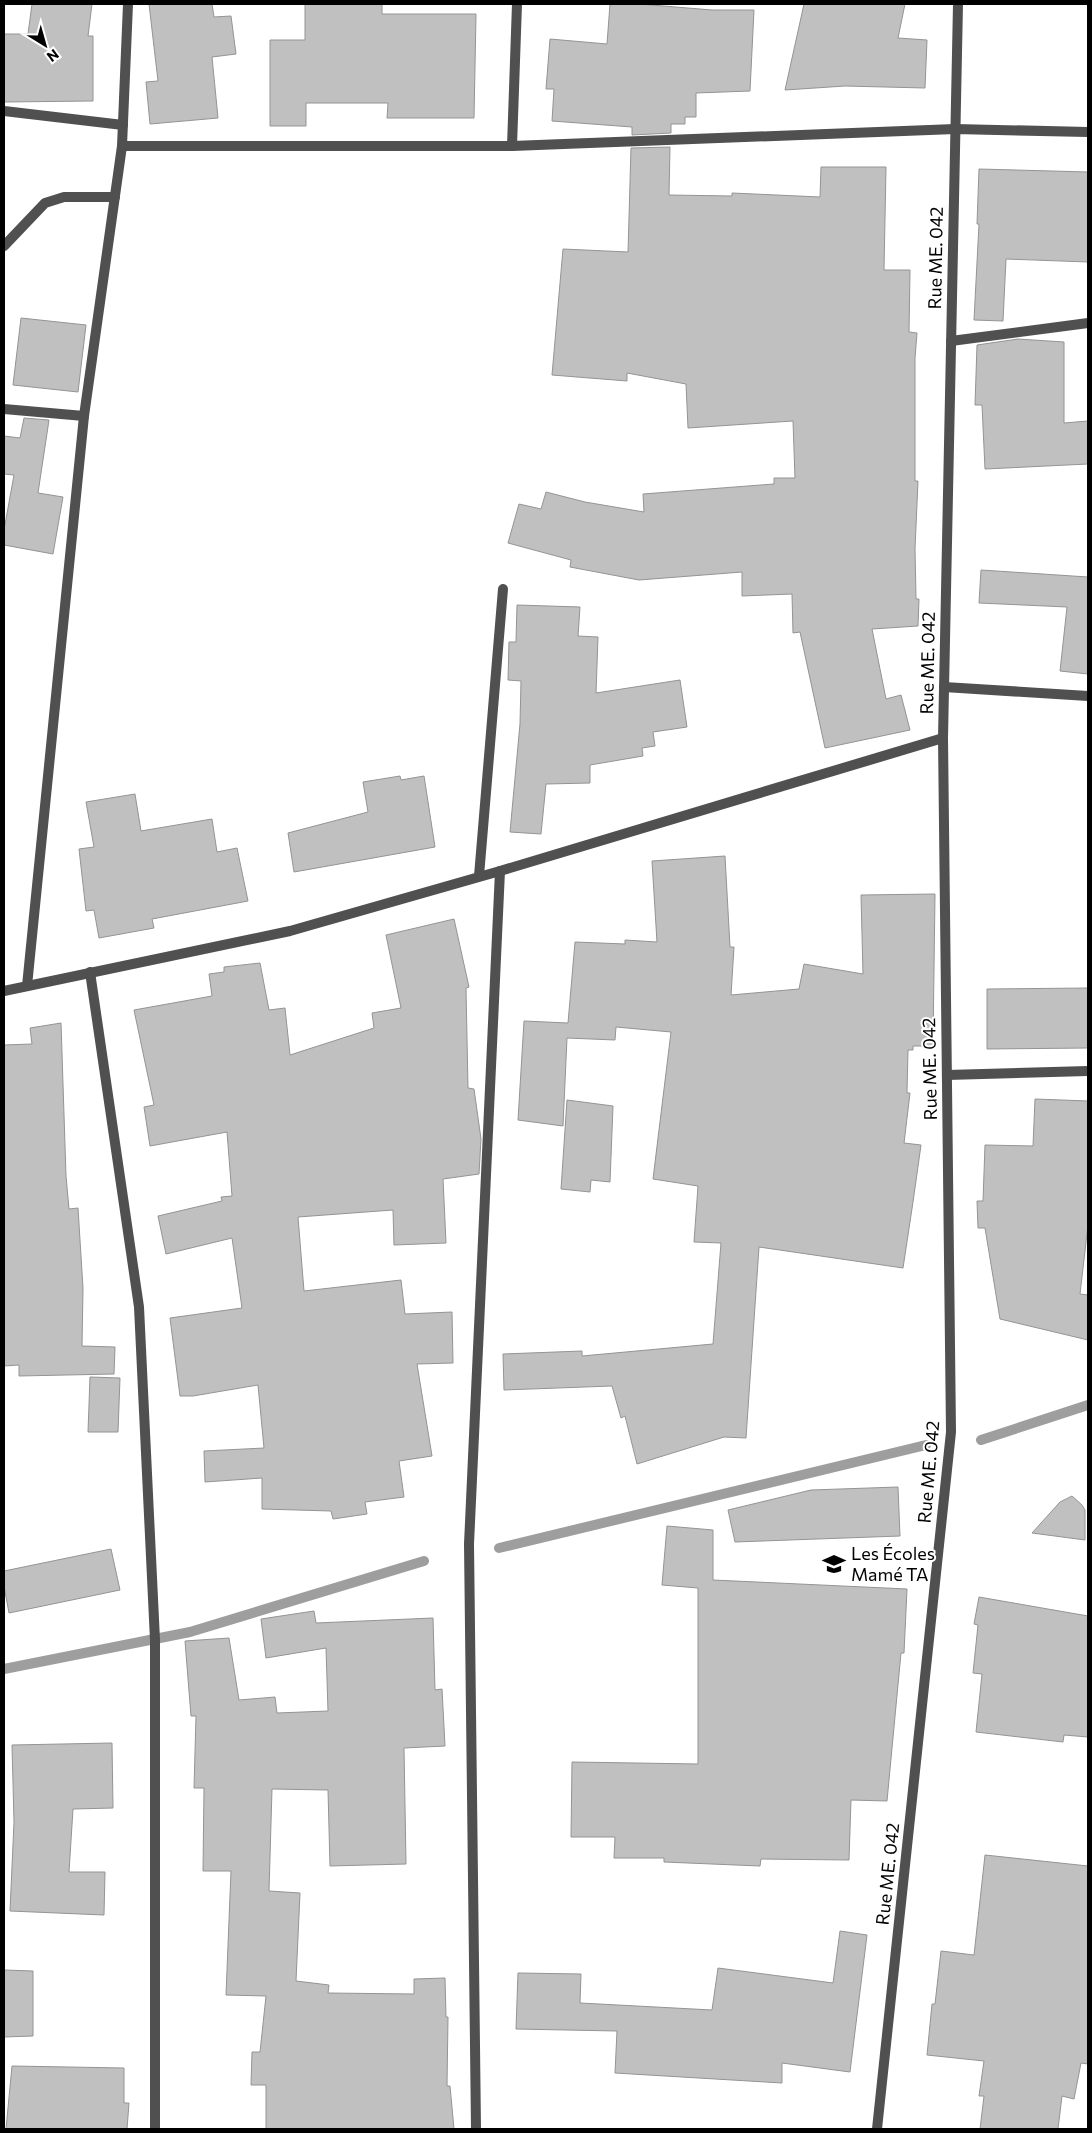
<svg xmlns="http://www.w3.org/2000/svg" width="1092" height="2133" viewBox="0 0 1092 2133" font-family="Commissioner,sans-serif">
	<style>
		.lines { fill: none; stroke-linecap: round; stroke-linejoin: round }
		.stream { stroke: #9e9e9e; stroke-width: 10 }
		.building { fill: #c0c0c0; stroke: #949494 }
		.service { stroke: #505050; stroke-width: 10 }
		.minor { stroke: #505050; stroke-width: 10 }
		.labels { text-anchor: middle; stroke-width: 4; stroke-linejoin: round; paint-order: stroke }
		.street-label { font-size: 18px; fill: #000; stroke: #fff }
		.poi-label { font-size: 18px; fill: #000; stroke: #fff; text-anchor: start }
	</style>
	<rect width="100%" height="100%" fill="#fff"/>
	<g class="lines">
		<g class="stream">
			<path d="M981,1440L1088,1405"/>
			<path d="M499,1548L926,1445"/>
			<path d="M4,1669L190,1632L424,1561"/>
		</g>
	</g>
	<g class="building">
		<path d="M32,4H92L88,36H93V101L4,102V34H28Z"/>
		<path d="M149,4H212L214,17L231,16L236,54L212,57L218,118L150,124L146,82L158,81Z"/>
		<path d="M305,4H382V14H476L474,118H387L388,103H306V126H270V40H305Z"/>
		<path d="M610,4H639L712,10H754L750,91L696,93V117H685V124H671V133L632,135V127L552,121L554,89H546L550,39L607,44Z"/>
		<path d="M804,4H905L898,38L927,40L925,88L845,86L785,90Z"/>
		<path d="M670,147L669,195L732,196V193L820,197L821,167H886L884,270H910L909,332L917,333L915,358V481H918L915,549L916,599H919L918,626L872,629L886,699L901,695L910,730L825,748L800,632L793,633L792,594L742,596V572L639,580L570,567L571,560L508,543L519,504L541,509L546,492L585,502L644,512L643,494L774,484V478H795L793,421L688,428L686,384L627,373V381L552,375L563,249L628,252L631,148Z"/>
		<path d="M979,169L1088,172V262L1006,259L1003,321L974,320L979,224H977Z"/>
		<path d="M21,318L86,325L78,392L13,385Z"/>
		<path d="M1018,339L1064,342V423L1088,421V464L985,469L982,405H975L977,345Z"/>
		<path d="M24,418L49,420L38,493L63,497L53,554L4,545V530L14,475L4,474V436L20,438Z"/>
		<path d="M981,570L1088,577V674L1060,671L1067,607L979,603Z"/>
		<path d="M517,605L580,607L578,636L598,637L596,693L680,680L687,727L653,732L655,746L642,748L643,756L590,765V783L546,784L541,834L510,832L520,724L521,681L508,680L509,642H516Z"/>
		<path d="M400,776L401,780L424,776L435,847L294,872L288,833L368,812L363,782Z"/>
		<path d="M135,794L141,831L212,819L217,852L237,848L248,901L152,919L154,928L99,938L94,910L86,911L79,849L94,847L86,802Z"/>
		<path d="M725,856L730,947H734L731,995L799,989L804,964L863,974L861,895L935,894L933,1046H913V1050H908L907,1093H910L904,1143L921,1145L913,1202L903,1268L759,1247L746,1438L724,1437L637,1464L625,1416L621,1418L612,1386L504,1390L503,1354L582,1351V1356L713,1344L721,1243L694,1242L698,1186L653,1179L671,1032L616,1027L615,1040L567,1038L563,1126L518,1120L524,1021L568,1023L575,942L625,944V940L657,942L652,861Z"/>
		<path d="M454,919L469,987L466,988L468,1088L474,1089L481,1139L479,1174L443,1179L446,1243L394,1245L393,1210L298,1217L304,1291L401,1280L405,1314L452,1312L453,1363L417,1364L432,1456L399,1461L404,1497L365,1502L367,1514L333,1519L331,1511L262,1509V1478L205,1482L204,1451L264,1448L258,1385L193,1396H180L170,1318L242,1308L232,1238L166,1254L158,1216L222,1201L221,1197L232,1196L227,1132L150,1146L144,1107L154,1105L134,1010L212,996L209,974L224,972V967L260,963L269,1010L285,1008L290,1055L374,1028L372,1013L401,1008L386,935Z"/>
		<path d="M1088,988V1048L987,1049V989Z"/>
		<path d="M61,1023L66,1176L69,1209L78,1208L83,1288L82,1346L115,1347L114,1374L19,1376V1365L4,1366V1045L32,1044L30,1028Z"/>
		<path d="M1035,1099L1088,1101V1225L1080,1294L1088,1295V1340L1000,1319L985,1228H978L977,1201H983L985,1145L1033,1146Z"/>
		<path d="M567,1100L613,1106L610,1182L591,1180L590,1192L561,1189Z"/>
		<path d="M90,1377L120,1378L118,1432H88Z"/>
		<path d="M898,1487L900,1536L735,1542L728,1510L811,1490Z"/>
		<path d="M1072,1496L1082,1505L1085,1510V1540L1032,1533L1060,1502Z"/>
		<path d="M667,1526L713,1530V1580L907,1589L904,1653H901L887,1801L851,1800L849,1860L761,1859L760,1866L664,1862V1858H614L615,1837H571L572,1762L698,1764V1588L662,1585Z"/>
		<path d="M111,1549L120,1590L9,1613L4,1586V1571Z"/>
		<path d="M979,1597L1088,1616V1737L1064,1735L1063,1742L976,1732L982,1674L973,1673L978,1625L974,1624Z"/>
		<path d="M314,1611L316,1623L433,1618L435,1690L442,1689L445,1746L404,1748L406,1864L330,1866L328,1790L272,1789L269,1891L300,1893L296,1981L329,1985L328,1993L414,1994V1979L445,1978L446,2017H448L447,2086H450L454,2129H266V2085H251L252,2052H260L266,1996L226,1995L231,1871H203L204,1788H194L196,1716H191L185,1641L229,1638L239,1700L275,1697L277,1713L328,1711L326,1648L266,1658L261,1619Z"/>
		<path d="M112,1743L113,1808L73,1809L69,1872H105L104,1915L10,1911L14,1822L12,1745Z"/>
		<path d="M985,1855L1088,1866V2064L1081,2063L1074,2099L1062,2096L1058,2129H980L984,2096H979L984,2061L927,2055L932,2004H935L941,1951L974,1955Z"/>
		<path d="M840,1931L867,1935L850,2072L782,2063V2083L615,2073L617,2031L516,2029L518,1973L581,1974L580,2003L712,2010L718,1968L833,1983Z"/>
		<path d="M4,1970L33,1971V2036L4,2037Z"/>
		<path d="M12,2066L124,2068V2103H129L127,2129H6Z"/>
	</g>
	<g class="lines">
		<g class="service">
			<path d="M4,111L123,125"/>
			<path d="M4,246L45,203L64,197H115"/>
			<path d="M951,341L1088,323"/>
		</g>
		<g class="minor">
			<path d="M122,146H512L955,129L1088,132"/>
			<path d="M512,146L517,4"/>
			<path d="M4,409L84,416"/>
			<path d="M944,687L1088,696"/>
			<path d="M479,876L503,589"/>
			<path d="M90,972L139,1307L155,1640V2129"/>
			<path d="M27,986L84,416L122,146L128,4"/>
			<path d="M4,991L290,931L500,871L943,738"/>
			<path d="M947,1075L1088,1071"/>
			<path d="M476,2129L469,1544L500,871"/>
			<path d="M877,2129L951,1432L943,738L958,4"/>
		</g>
	</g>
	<defs>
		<symbol id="school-bare" viewBox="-9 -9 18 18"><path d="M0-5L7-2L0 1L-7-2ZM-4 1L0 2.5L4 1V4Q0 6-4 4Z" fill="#000" stroke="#fff" stroke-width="2.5" paint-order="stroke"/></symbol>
	</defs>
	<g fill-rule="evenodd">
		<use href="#school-bare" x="818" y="1548" width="32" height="32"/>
	</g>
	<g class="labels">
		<g class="street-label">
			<text transform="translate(936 258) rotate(-89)" y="6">Rue ME. 042</text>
			<text transform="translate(928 663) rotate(-89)" y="6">Rue ME. 042</text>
			<text transform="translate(930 1069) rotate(-91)" y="6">Rue ME. 042</text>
			<text transform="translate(929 1472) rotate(-85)" y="6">Rue ME. 042</text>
			<text transform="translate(888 1874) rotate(-84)" y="6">Rue ME. 042</text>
		</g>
		<g class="poi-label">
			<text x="851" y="1560">Les Écoles<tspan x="851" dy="21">Mamé TA</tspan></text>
		</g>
	</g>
	<rect width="1092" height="2133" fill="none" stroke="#000000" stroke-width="10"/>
	<g transform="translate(45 45) rotate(143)" stroke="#ffffff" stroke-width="4" paint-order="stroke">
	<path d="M0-4L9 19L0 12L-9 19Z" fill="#000000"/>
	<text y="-8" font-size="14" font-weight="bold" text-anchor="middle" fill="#000000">N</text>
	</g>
</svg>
